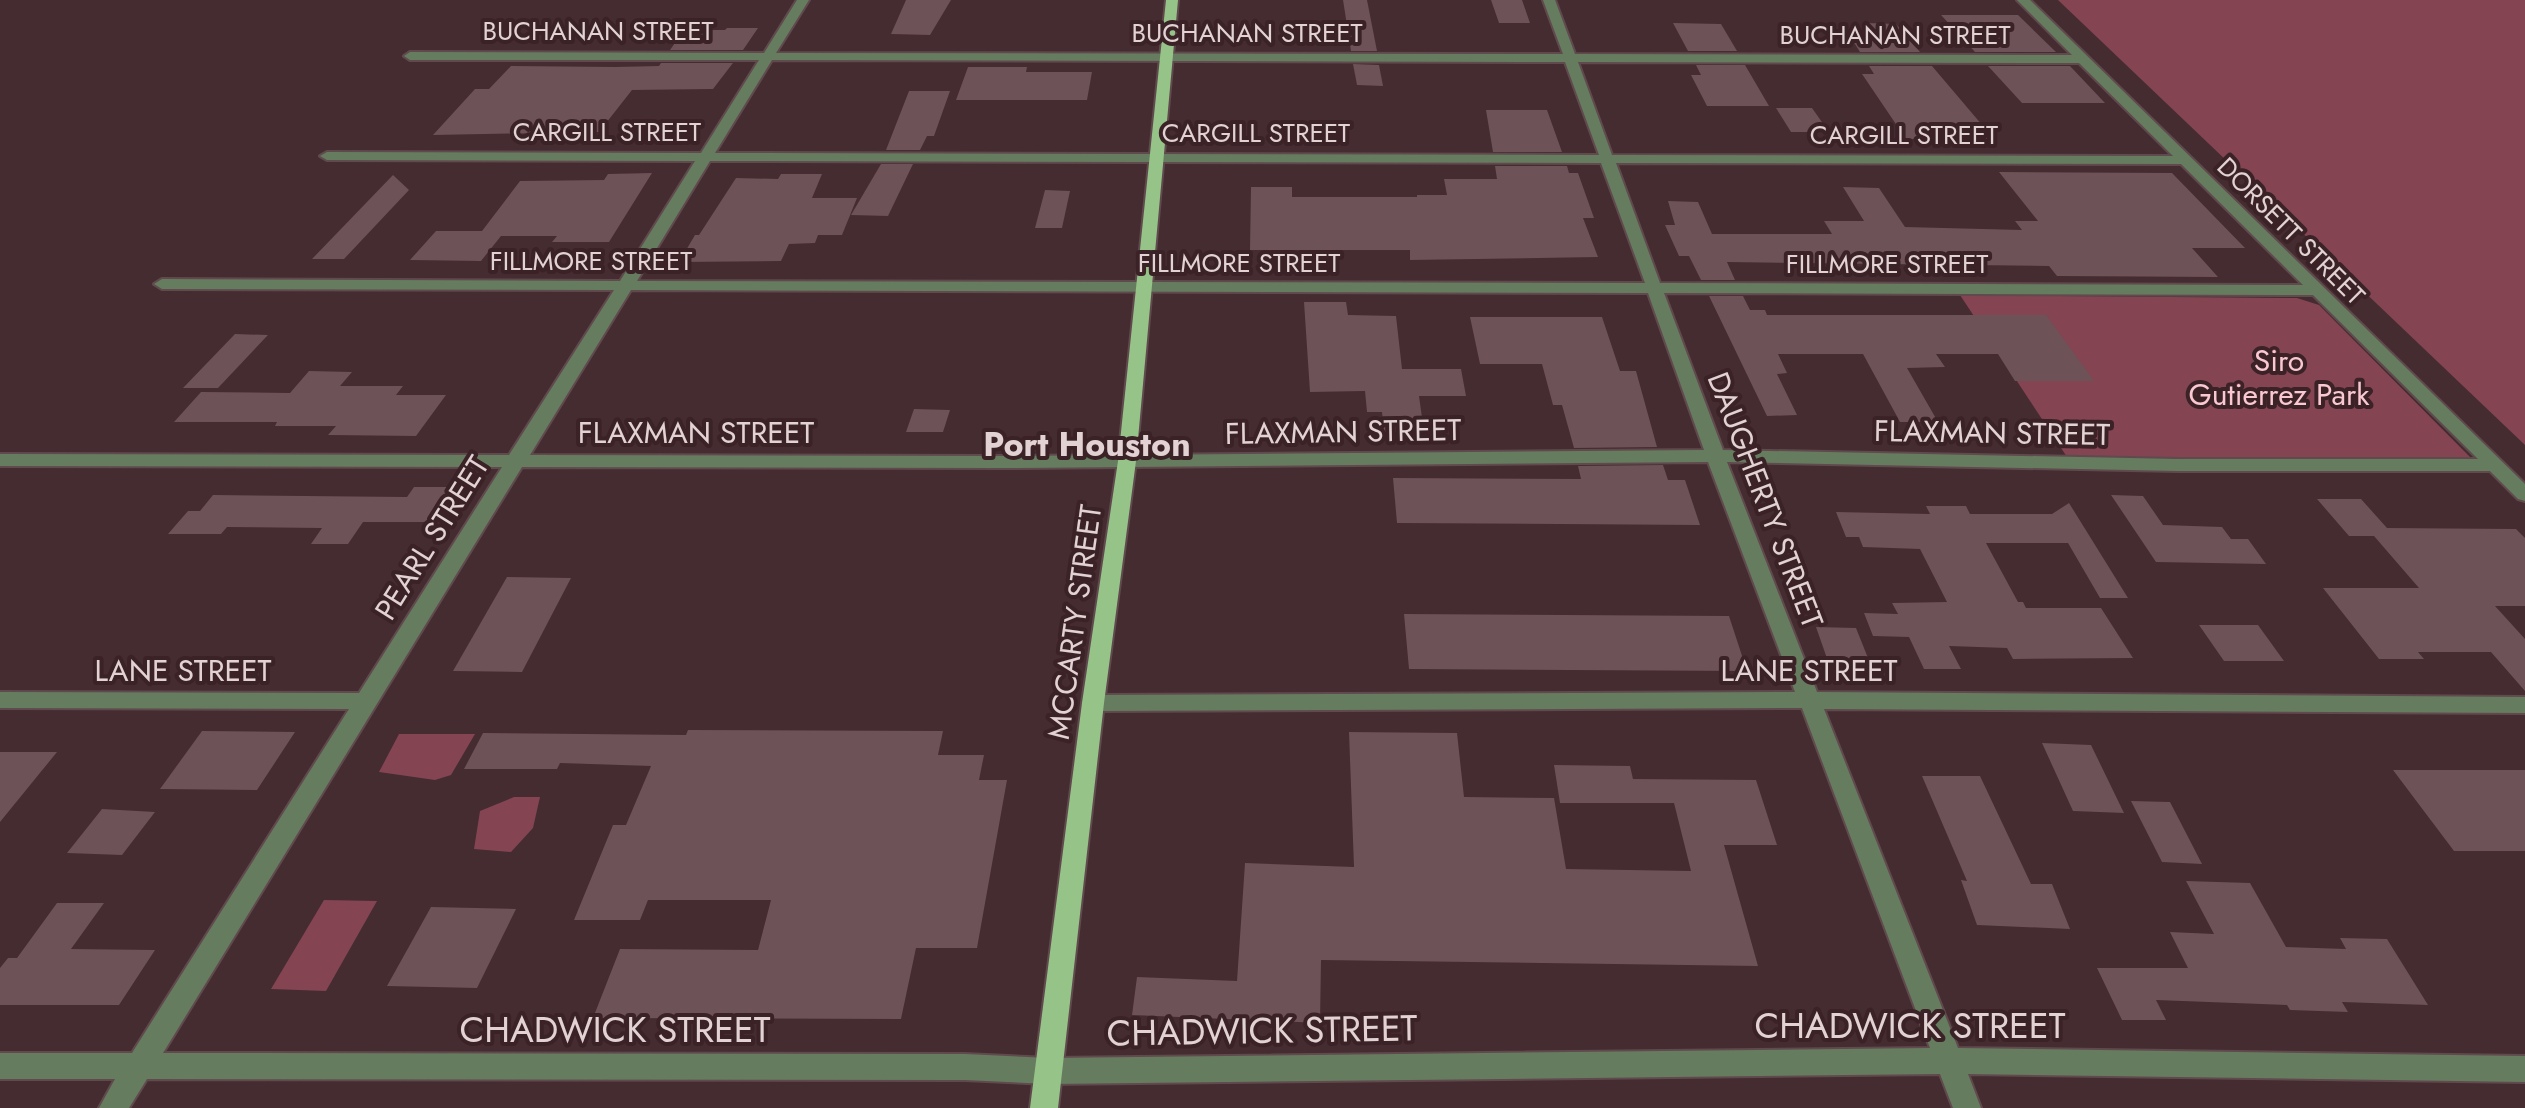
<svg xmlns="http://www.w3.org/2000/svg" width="2525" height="1108" viewBox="0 0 2525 1108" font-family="Jost,sans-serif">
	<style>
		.green { fill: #844452 }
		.building { fill: #6d5257 }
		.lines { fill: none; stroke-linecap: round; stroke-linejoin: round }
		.minor-casing { stroke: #604a4e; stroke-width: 4 }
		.major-casing { stroke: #604a4e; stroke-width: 4 }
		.minor { fill: #667c5f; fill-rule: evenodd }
		.major { fill: #96c388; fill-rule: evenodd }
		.labels { text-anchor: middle; stroke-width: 8; stroke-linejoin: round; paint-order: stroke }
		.far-street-label { font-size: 26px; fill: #e2d2d4; stroke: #3a2227 }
		.park-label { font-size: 30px; fill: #fac8d1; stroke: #3a2227 }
		.street-label { font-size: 30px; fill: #e2d2d4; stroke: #3a2227 }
		.quarter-label { font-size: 34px; font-weight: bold; fill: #e2d2d4; stroke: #3a2227 }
		.near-street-label { font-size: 36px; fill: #e2d2d4; stroke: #3a2227 }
	</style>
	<rect width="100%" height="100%" fill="#442c31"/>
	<g class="green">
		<path d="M2058,0H2525V445Z"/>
		<path d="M1960,295L2297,298L2319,305L2472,459L2067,457Z"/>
		<path d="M399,734H475L451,775L435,780L379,772Z"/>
		<path d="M514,797H540L533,828L511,852L474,849L480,811Z"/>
		<path d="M324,900L377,901L326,991L271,989Z"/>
	</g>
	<g class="building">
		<path d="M906,0H951L930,35L891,34Z"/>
		<path d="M1343,0H1367L1377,51H1351Z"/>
		<path d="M1491,0H1522L1530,23H1499Z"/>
		<path d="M1941,15H2018L2056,52H1975Z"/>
		<path d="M1673,23L1721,24L1737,51H1688Z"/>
		<path d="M1866,23L1896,24L1920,52H1860L1848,33H1873Z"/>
		<path d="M727,28H758L743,50H670L684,30H725Z"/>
		<path d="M661,63H733L713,89L632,90L599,132L433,135L475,89H489L511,66L615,67L659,66Z"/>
		<path d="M1353,64L1379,65L1383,86L1357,85Z"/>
		<path d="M1696,65H1745L1769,106H1707L1691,75H1701Z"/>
		<path d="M1869,66H1932L1994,139H1906L1862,74H1874Z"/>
		<path d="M1988,66H2070L2105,103H2022Z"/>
		<path d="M968,67H1027L1026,72H1092L1087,100H956Z"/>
		<path d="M909,91H950L934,136H927L920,150H886Z"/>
		<path d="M1776,108H1812L1829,132H1791Z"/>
		<path d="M1486,110H1547L1562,152H1493Z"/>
		<path d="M881,164H913L888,216L851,215Z"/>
		<path d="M1495,166H1567L1569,173H1578L1594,218H1583L1598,257L1410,260V250H1250L1251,187H1292V197H1417V195H1447L1444,179H1497Z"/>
		<path d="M1999,172L2172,173L2245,248H2192L2218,277L2057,276L2049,266L1727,262L1735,280H1701L1689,256H1679L1665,225H1675L1668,201L1698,202L1712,234H1832L1824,221H1864L1843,187L1879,188L1905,227L2022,230L2015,221H2038Z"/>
		<path d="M652,173L609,242H552L557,236H501L481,261L410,260L436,231H482L520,181L604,180L608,174Z"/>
		<path d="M781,174H822L812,198H857L842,235H818L815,243L789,244L781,261L679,262L695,235H699L736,178L778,179Z"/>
		<path d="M393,175L409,190L344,259H312Z"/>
		<path d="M1045,190L1070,191L1062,228H1035Z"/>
		<path d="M1709,296H1743L1750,310H1765L1767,315H2046L2094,381H2015L1998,354H1936L1945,367L1907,368L1938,422H1900L1863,354H1778L1787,373L1777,374L1797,415L1767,416Z"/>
		<path d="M1304,302H1346L1348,315L1396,316L1402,369H1461L1466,396H1419L1424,432H1384L1382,412H1367L1365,391L1310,392Z"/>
		<path d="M1470,317H1602L1620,371H1636L1657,447L1574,448L1562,405H1553L1542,364H1480Z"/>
		<path d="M235,334L268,335L218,388H183Z"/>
		<path d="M309,371L352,372L340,386H403L396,395H446L416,436L328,435L336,426H275L277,422H174L201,392L290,393Z"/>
		<path d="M914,409L950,410L943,432H906Z"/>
		<path d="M1663,465L1668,480H1685L1700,525L1397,523L1393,478L1581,479L1578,466Z"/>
		<path d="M414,487H457L434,522H363L348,544H311L322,528L227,527L221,534H168L188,511H200L213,495L407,497Z"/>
		<path d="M2111,495L2143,496L2163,525L2222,527L2231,539H2248L2266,564L2156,562Z"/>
		<path d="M2317,499H2361L2387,528L2516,529L2525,538V606H2495L2525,639V691L2491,652H2418L2424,659H2379L2323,588H2419L2374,536H2349Z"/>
		<path d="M2069,503L2128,598H2100L2068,543H1986L2018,602H2023L2026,608H2101L2133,658L2013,659L2007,648L1949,646L1961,669H1924L1909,637L1873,636L1864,613L1898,614L1892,603L1947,602L1920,549L1863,547L1859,537H1846L1836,512L1930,514L1926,506H1966L1970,514H2052Z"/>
		<path d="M507,577L571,578L522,672L453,671Z"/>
		<path d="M1404,614L1729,616L1747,671L1409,669Z"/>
		<path d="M2199,625H2258L2284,661H2224Z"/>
		<path d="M1816,627L1856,628L1872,668L1830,667Z"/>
		<path d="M688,730L943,731L938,755H984L979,780H1007L977,948H916L901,1019L593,1018L620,949L758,950L771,900H648L640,920H574L613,825H626L651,766L560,763L557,769H464L483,733L686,735Z"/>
		<path d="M202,731L295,732L257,790L160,789Z"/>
		<path d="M1349,732L1457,733L1464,797L1554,798L1566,869L1691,871L1674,803H1560L1554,765L1630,766L1633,779L1756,780L1777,845H1724L1758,966L1321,960L1320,1023L1132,1015L1137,977L1237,981L1245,863L1354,867Z"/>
		<path d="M2042,743L2091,745L2124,813L2073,811Z"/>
		<path d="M0,752H57L0,822Z"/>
		<path d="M2393,770H2525V851H2454Z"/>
		<path d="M1922,776H1980L2031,884H2052L2070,929L1977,925L1961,880L1967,881Z"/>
		<path d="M2131,801L2170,802L2202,864L2162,862Z"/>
		<path d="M102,809L155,812L122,855L67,853Z"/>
		<path d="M2186,881L2250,883L2286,947L2346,949L2340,938L2387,939L2428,1005L2342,1002L2348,1012L2290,1010L2287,1005L2156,1000L2166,1020H2122L2097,968H2188L2170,932L2214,934Z"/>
		<path d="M57,903H104L71,949L155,950L119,1005H0V968L8,958H17Z"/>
		<path d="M431,907L516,909L477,988L387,986Z"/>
	</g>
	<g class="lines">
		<defs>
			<path id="minor" d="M797,0H809L776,53L1563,54L1543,0H1555L1575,54L2072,55L2017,0H2030L2525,484V501L2518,499L2490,471H2178L1727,462L1817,692L2525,697V713L1824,709L1958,1048L2525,1056V1082L1968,1074L1981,1108H1953L1940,1074L1049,1084L965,1080L147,1079L129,1108H99L115,1079H0V1053H132L349,709L0,708V692L359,693L502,467L0,466V454L509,455L614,290L162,289L154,284L162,279L620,281L695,161L327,160L320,156L327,152L701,153L759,60H410L404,56L410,52L764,53ZM772,60L1565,62L1599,155L715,153ZM1578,62L2079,63L2173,156L1612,155ZM710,161L1601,163L1645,283L637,281ZM1616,163L2181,164L2303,285L1660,283ZM631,290L1648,293L1704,450L1004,456L530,455ZM1664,293L2313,295L2478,459H2178L1723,450ZM1708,462L1795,692L1093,695L1085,697L1082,703L1085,709L1093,711L1802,708L1930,1048L1049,1058L965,1054L163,1053L522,467L1004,468Z"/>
			<path id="major" d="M1166,0H1178L1136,461L1104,703L1058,1108H1030L1082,703L1118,461Z"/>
		</defs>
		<use href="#minor" class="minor-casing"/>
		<use href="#major" class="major-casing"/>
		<use href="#minor" class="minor"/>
		<use href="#major" class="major"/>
	</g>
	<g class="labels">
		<g class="far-street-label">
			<text x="598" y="40">BUCHANAN STREET</text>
			<text x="1247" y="42">BUCHANAN STREET</text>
			<text x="1895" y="44">BUCHANAN STREET</text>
			<text x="607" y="141">CARGILL STREET</text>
			<text x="1256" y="142">CARGILL STREET</text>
			<text x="1904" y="144">CARGILL STREET</text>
			<text transform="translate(2291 231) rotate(45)" y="9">DORSETT STREET</text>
			<text x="591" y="270">FILLMORE STREET</text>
			<text x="1239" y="272">FILLMORE STREET</text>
			<text x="1887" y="273">FILLMORE STREET</text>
		</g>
		<g class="park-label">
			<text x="2279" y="371">Siro<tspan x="2279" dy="34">Gutierrez Park</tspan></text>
		</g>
		<g class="street-label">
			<text transform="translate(1343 432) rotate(-1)" y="10">FLAXMAN STREET</text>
			<text x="696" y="443">FLAXMAN STREET</text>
			<text transform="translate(1992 433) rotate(1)" y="10">FLAXMAN STREET</text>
			<text transform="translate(1765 500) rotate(69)" y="10">DAUGHERTY STREET</text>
			<text transform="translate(432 538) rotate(-58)" y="10">PEARL STREET</text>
			<text transform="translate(1075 622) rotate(-82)" y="10">MCCARTY STREET</text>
			<text x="183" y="681">LANE STREET</text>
			<text x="1809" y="681">LANE STREET</text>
		</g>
		<g class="quarter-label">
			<text x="1087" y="456">Port Houston</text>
		</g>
		<g class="near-street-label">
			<text x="1910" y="1038">CHADWICK STREET</text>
			<text x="615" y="1042">CHADWICK STREET</text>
			<text transform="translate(1262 1030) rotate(-1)" y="13">CHADWICK STREET</text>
		</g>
	</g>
</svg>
